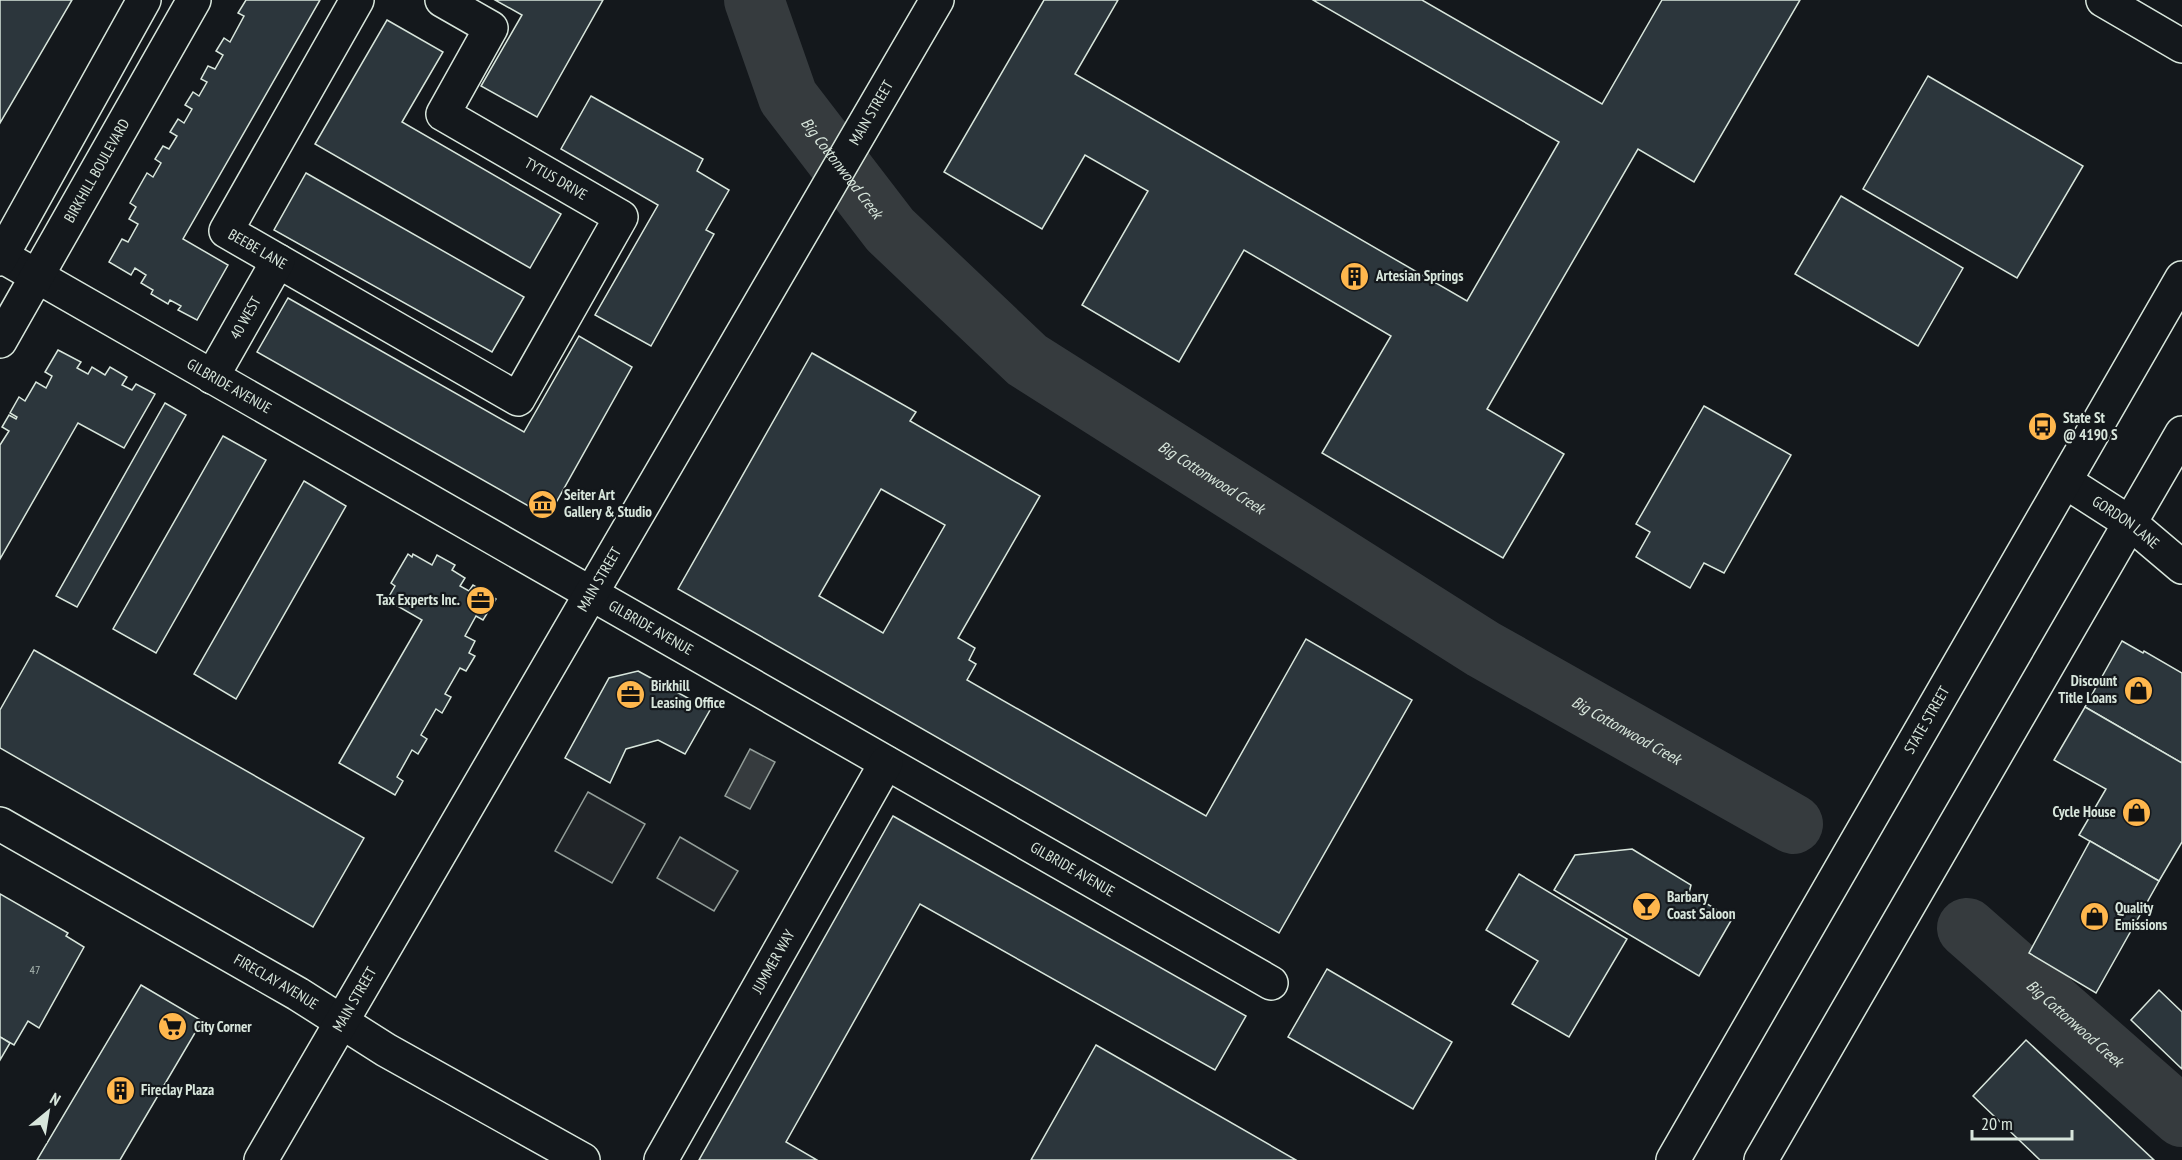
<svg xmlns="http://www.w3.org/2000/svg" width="2182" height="1160" viewBox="0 0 2182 1160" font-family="'PT Sans Narrow',sans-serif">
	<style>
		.green { fill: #202428; stroke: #939e99; stroke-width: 1.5 }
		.water { fill: #363b3e; stroke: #939e99; stroke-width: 1.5 }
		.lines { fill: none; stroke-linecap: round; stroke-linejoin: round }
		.river { stroke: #363b3e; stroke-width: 60 }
		.building { fill: #2c363c; stroke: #d8e6dc; stroke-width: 1.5; fill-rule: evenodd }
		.minor-casing { stroke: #d8e6dc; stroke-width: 36 }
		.major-casing { stroke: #d8e6dc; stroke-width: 36 }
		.minor { stroke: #14181c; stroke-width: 33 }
		.major { stroke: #14181c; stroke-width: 33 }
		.labels { text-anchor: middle; stroke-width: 4.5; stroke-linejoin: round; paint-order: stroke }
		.number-label { font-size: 12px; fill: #adbab4 }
		.street-label { font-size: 15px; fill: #d8e6dc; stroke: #14181c }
		.poi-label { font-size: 15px; font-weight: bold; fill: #d8e6dc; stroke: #14181c; text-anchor: start }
		.water-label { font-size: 16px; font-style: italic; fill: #d8e6dc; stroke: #14181c }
	</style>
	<rect width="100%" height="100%" fill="#14181c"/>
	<g class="green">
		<path d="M588,792L645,824L612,883L555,851Z"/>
		<path d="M680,837L738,871L714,911L657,878Z"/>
	</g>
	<path class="water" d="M750,749L775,762L750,809L725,796Z"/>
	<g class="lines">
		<g class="river">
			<path id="s1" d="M754,0L788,97L890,230L1027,360L1483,649L1793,824"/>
			<path id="s2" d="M1967,928L2182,1117"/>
		</g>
	</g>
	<g class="building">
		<path d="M0,0H72L0,123Z"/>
		<path d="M246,0H320L183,239L228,265L197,320L178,310L181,306L170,300L168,304L151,294L153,290L141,283L146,275L135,268L131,275L109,262L122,239L128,242L138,224L129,219L136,207L130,203L147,173L153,177L161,163L155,159L163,146L169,149L177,136L170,132L178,119L184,123L192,109L185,105L193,92L199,96L207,82L201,79L208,66L215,69L223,55L216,51L224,38L230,42L244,16L238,13Z"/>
		<path d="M495,0H603L537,117L481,86L522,15Z"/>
		<path d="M1044,0H1118L1075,74L1467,301L1559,142L1313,0H1422L1602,104L1662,0H1800L1694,182L1638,149L1487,409L1564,454L1503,558L1322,453L1391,336L1244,250L1179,362L1082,305L1148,191L1085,155L1042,229L944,172Z"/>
		<path d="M387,20L443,52L402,122L561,214L530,268L315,144Z"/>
		<path d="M1928,76L2083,166L2017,278L1863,189Z"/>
		<path d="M591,96L703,159L697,171L729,190L706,230L714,234L651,346L595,315L658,205L561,149Z"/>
		<path d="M306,173L524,297L492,352L274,230Z"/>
		<path d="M1841,196L1963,268L1918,346L1795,274Z"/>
		<path d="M288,298L524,432L579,336L632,367L548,517L257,352Z"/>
		<path d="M58,350L81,362L77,368L88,374L92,367L105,375L110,367L127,377L122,385L132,390L136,384L155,394L124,448L78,423L0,559V445L9,431L2,427L9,415L16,419L17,417L10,413L19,397L25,401L36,382L46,388L52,376L45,372Z"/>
		<path d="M812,353L916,412L910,421L1040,496L958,638L975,648L969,660L976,664L967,680L1206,816L1306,639L1412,700L1279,933L678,589ZM881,489L945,525L883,633L819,596Z"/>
		<path d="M165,403L186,415L77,607L56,596Z"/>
		<path d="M1704,406L1791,455L1724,573L1704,563L1690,588L1636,557L1650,532L1636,524Z"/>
		<path d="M223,436L266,460L156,653L113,629Z"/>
		<path d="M304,481L346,506L236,699L194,674Z"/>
		<path d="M408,554L412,557L413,554L432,565L437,555L455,565L452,570L465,578L460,586L469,591L473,585L496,599L483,620L476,616L465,636L475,641L469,653L475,656L466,671L460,668L445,694L451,697L442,713L436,709L421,735L427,739L418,754L412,750L397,777L403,781L395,795L339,763L422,620L387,600L395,586L391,583Z"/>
		<path d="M2122,641L2143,653L2144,651L2182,673V763L2085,707Z"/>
		<path d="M34,650L364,838L313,927L0,748V710Z"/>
		<path d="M638,671L710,710L685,754L658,740L626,749L610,783L565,758L609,678Z"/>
		<path d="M2085,707L2182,763V842L2159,881L2079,835L2106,789L2054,760Z"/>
		<path d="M893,816L1246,1016L1215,1070L920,904L786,1142L817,1160H699Z"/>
		<path d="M2090,841L2159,881L2096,993L2029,953Z"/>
		<path d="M1632,849L1691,885L1689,893L1732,919L1699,976L1554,890L1575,855Z"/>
		<path d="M1519,874L1627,939L1569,1037L1512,1004L1538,961L1486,930Z"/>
		<path d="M0,894L68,933L66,936L84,947L39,1028L28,1021L14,1045L0,1037Z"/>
		<path d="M1327,969L1452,1042L1413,1109L1288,1037Z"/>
		<path d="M141,985L202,1021L120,1160H37Z"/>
		<path d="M2159,990L2182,1012V1069L2131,1020Z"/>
		<path d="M0,1037L10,1043L0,1060Z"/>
		<path d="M2026,1040L2154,1160H2040L1973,1096Z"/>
		<path d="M1096,1045L1296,1160H1031Z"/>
	</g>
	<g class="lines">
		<defs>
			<g id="minor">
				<path id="s3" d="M357,0L226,231L518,399L621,217L443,114L491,28L442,0"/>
				<path d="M2103,0L2182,46"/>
				<path id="s4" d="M0,255L1271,983"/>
				<path d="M0,259L144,0"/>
				<path id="s5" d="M0,341L194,0"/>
				<path id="s6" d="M212,377L278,261"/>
				<path id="s7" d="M2066,482L2130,523L2182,567"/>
				<path id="s8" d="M0,824L298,994L386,1050L583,1160"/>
				<path id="s9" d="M261,1160L937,0"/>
				<path id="s10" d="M661,1160L886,763"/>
			</g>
			<g id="major">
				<path id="s11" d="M1673,1160L2182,278"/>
				<path d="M1761,1160L2182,433"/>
			</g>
		</defs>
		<use href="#minor" class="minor-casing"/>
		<use href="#major" class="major-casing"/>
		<use href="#minor" class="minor"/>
		<use href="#major" class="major"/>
	</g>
	<defs>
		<symbol id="building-disc" viewBox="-11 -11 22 22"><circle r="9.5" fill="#ffb74d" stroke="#14181c"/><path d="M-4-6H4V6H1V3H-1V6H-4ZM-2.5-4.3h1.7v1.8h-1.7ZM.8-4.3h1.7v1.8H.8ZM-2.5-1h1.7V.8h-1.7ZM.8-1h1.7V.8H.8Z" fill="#111"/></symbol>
		<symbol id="bus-disc" viewBox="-11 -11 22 22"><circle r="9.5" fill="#ffb74d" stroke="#14181c"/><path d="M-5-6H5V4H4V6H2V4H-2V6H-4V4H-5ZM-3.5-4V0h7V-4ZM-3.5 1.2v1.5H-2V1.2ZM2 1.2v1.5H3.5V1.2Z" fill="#111"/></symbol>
		<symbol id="museum-disc" viewBox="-11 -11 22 22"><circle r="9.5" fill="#ffb74d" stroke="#14181c"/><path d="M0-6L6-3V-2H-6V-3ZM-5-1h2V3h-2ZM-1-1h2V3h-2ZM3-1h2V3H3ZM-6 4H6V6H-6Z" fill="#111"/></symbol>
		<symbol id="office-disc" viewBox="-11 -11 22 22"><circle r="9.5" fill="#ffb74d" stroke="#14181c"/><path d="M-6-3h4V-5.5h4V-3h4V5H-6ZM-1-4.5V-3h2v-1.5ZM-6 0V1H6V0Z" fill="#111"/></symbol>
		<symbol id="shop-disc" viewBox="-11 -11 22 22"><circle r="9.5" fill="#ffb74d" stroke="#14181c"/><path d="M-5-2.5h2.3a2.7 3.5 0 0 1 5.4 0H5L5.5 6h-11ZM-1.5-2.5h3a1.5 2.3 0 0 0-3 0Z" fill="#111"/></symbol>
		<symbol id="bar-disc" viewBox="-11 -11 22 22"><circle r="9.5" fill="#ffb74d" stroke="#14181c"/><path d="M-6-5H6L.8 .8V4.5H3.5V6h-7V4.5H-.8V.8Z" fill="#111"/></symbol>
		<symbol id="supermarket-disc" viewBox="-11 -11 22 22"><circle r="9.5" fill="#ffb74d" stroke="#14181c"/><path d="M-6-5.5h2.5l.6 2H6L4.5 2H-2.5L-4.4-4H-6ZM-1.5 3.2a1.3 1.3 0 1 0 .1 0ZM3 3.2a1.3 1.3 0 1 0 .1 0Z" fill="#111"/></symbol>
	</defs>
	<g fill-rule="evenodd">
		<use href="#building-disc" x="1338" y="260" width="33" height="33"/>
		<use href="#bus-disc" x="2026" y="410" width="33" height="33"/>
		<use href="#museum-disc" x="526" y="488" width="33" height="33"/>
		<use href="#office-disc" x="464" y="584" width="33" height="33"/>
		<use href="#shop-disc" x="2122" y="674" width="33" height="33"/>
		<use href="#office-disc" x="614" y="678" width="33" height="33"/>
		<use href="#shop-disc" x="2120" y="796" width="33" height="33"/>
		<use href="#bar-disc" x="1630" y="890" width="33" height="33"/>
		<use href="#shop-disc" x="2078" y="900" width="33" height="33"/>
		<use href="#supermarket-disc" x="156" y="1010" width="33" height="33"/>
		<use href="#building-disc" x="104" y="1074" width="33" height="33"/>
	</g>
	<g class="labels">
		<g class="number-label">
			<text x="35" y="974">47</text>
		</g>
		<g class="street-label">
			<text dy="5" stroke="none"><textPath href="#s9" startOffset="1212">MAIN STREET</textPath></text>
			<text dy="5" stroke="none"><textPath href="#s5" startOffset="196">BIRKHILL BOULEVARD</textPath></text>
			<text transform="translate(556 179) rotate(30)" y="5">TYTUS DRIVE</text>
			<text dy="5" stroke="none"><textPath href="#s3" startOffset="302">BEEBE LANE</textPath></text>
			<text dy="5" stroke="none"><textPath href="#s6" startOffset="68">40 WEST</textPath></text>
			<text dy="5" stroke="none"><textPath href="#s4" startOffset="264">GILBRIDE AVENUE</textPath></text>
			<text dy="5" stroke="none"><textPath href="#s7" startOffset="72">GORDON LANE</textPath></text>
			<text dy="5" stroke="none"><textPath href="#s9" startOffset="672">MAIN STREET</textPath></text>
			<text dy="5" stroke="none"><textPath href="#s4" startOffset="750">GILBRIDE AVENUE</textPath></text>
			<text dy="5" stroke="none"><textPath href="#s11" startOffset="508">STATE STREET</textPath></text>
			<text dy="5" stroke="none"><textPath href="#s4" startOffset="1236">GILBRIDE AVENUE</textPath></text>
			<text dy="5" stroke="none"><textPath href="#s10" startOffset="228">JUMMER WAY</textPath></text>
			<text dy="5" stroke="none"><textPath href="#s8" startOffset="318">FIRECLAY AVENUE</textPath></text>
			<text dy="5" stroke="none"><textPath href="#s9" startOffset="186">MAIN STREET</textPath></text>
		</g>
		<g class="poi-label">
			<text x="1376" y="281">Artesian Springs</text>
			<text x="2063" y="423">State St<tspan x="2063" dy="17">@ 4190 S</tspan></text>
			<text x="564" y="500">Seiter Art<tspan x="564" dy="17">Gallery &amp; Studio</tspan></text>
			<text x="460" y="605" text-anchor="end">Tax Experts Inc.</text>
			<text x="2117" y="686" text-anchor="end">Discount<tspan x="2117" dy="17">Title Loans</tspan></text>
			<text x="651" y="691">Birkhill<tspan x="651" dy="17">Leasing Office</tspan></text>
			<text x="2116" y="817" text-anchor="end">Cycle House</text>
			<text x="1667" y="902">Barbary<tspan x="1667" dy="17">Coast Saloon</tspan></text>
			<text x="2115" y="913">Quality<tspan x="2115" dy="17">Emissions</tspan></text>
			<text x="194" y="1032">City Corner</text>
			<text x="141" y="1095">Fireclay Plaza</text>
		</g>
		<g class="water-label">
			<text dy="6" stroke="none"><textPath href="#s1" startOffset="192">Big Cottonwood Creek</textPath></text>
			<text dy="6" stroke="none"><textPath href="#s1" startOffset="678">Big Cottonwood Creek</textPath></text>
			<text dy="6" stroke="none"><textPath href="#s1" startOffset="1164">Big Cottonwood Creek</textPath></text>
			<text dy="6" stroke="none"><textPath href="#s2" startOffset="144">Big Cottonwood Creek</textPath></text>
		</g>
	</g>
	<g transform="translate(48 1112) rotate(30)" stroke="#14181c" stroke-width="4.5" paint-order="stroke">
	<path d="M0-4.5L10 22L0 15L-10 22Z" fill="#d8e6dc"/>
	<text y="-9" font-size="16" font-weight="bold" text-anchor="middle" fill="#d8e6dc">N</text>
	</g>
	<path d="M1972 1130v9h100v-9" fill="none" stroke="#d8e6dc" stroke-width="3"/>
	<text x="1981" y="1130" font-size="18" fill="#d8e6dc" stroke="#14181c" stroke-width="4.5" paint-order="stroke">20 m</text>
</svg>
